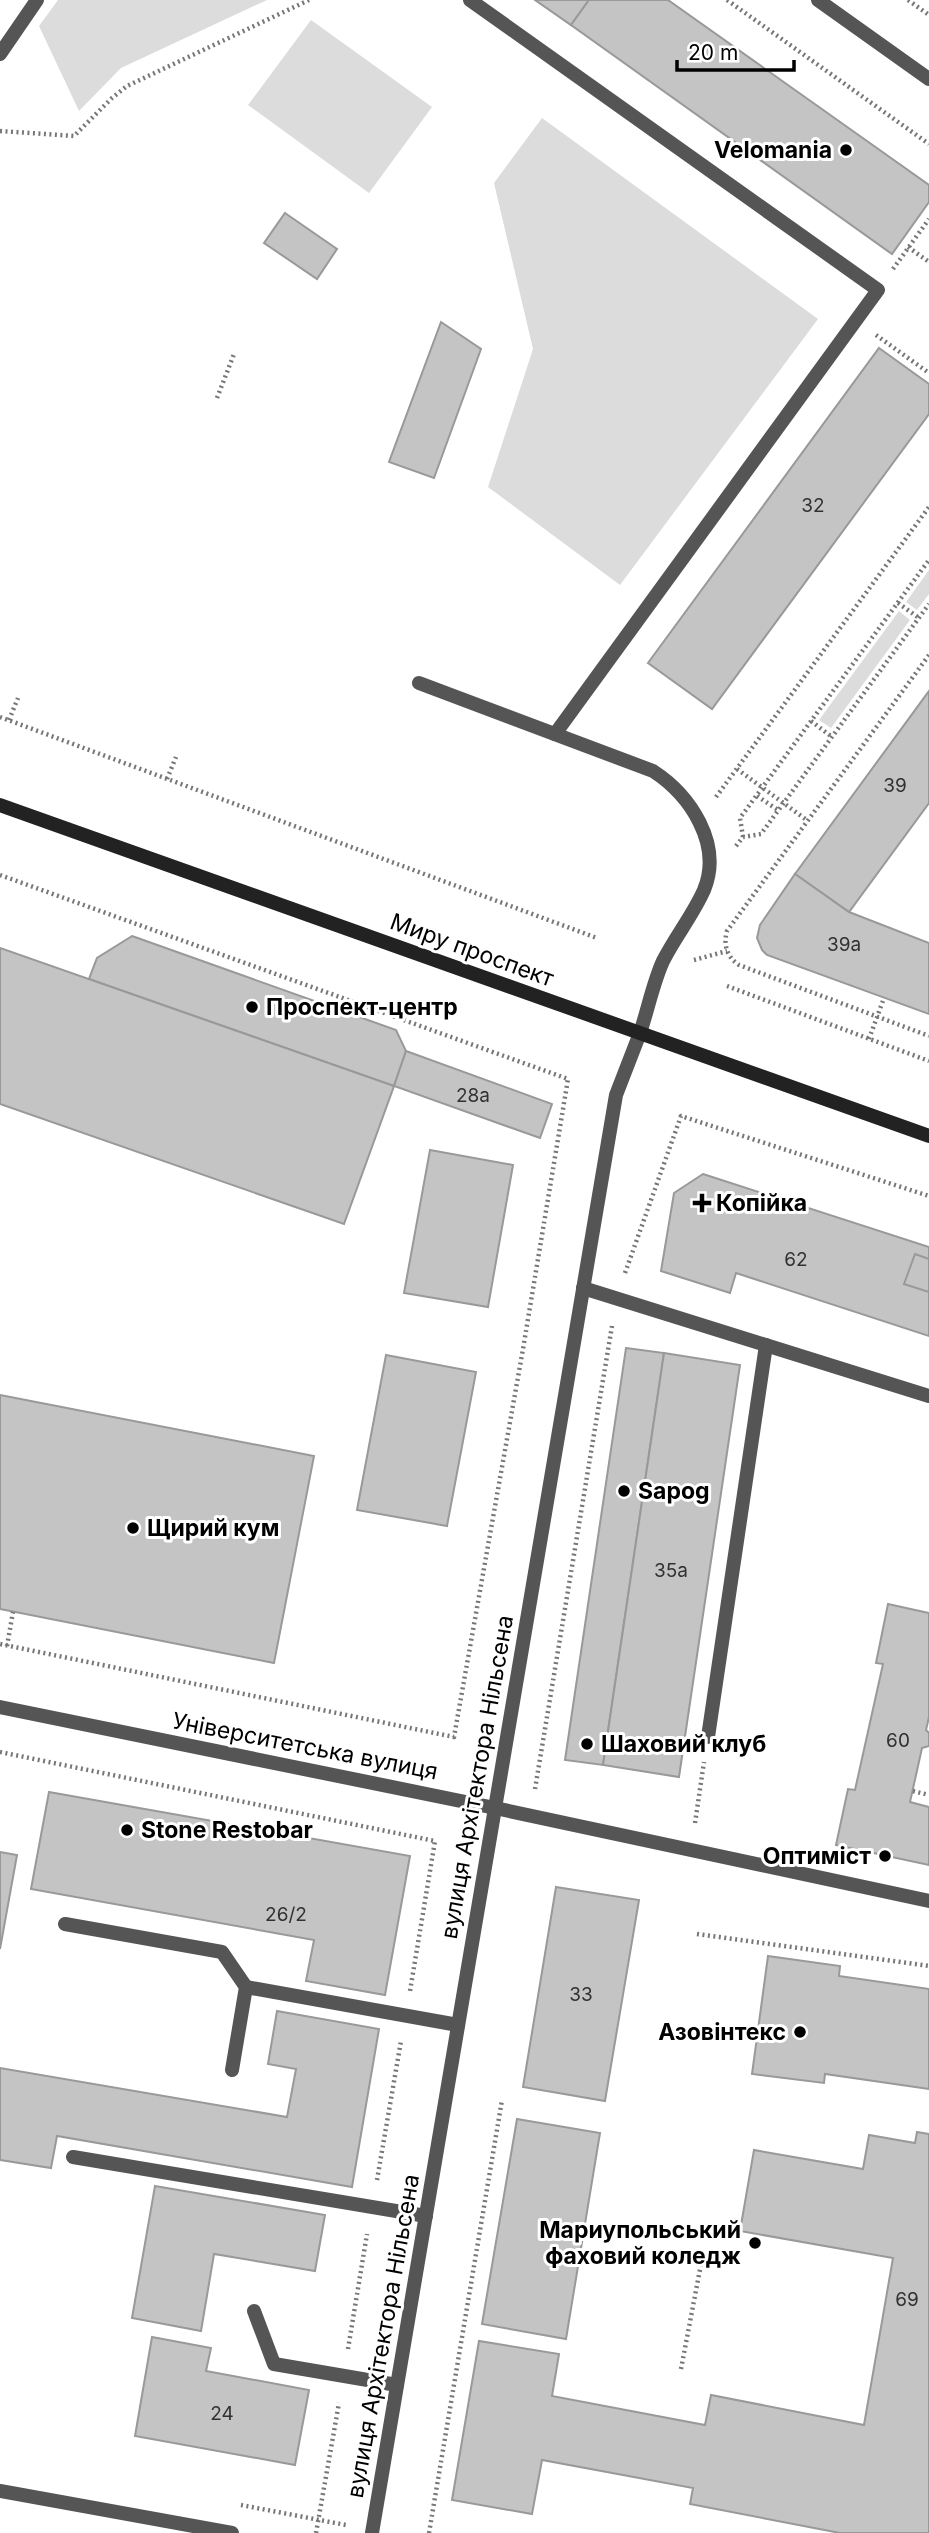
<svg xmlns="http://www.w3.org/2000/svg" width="929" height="2533" viewBox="0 0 929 2533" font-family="Inter,sans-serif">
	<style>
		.green { fill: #dcdcdc }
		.building { fill: #c4c4c4; stroke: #999; stroke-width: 2 }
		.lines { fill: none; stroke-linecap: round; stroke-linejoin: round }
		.path { stroke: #777; stroke-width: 4.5; stroke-dasharray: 2 3.5; stroke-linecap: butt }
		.service { stroke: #555; stroke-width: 14 }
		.minor { stroke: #555; stroke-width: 14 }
		.secondary { stroke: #222; stroke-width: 14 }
		.poi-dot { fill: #000; stroke: #fff; stroke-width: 2.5 }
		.labels { text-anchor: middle; stroke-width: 6; stroke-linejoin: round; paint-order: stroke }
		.number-label { font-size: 19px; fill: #313131 }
		.poi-label { font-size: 23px; font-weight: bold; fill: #000; stroke: #fff; text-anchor: start }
		.street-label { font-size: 23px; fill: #000; stroke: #fff }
	</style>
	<rect width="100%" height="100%" fill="#fff"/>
	<g class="green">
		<path d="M58,0H267L121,68L79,111L39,26Z"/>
		<path d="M311,20L432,107L369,193L248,105Z"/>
		<path d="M542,118L818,319L620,585L488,487L533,349L494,183Z"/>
		<path d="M929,570V594L917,610L906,602Z"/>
		<path d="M899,611L910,620L831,728L819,720Z"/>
	</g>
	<g class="building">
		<path d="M535,0H589L571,25Z"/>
		<path d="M589,0H668L929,185V202L892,254L571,25Z"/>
		<path d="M285,213L337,249L317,279L264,243Z"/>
		<path d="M441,322L481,349L434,478L389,462Z"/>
		<path d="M879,348L929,384V414L712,709L648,663Z"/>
		<path d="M929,691V803L849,912L795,874Z"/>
		<path d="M795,874L849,912L929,943V1014L767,955L762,950L757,938L760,925Z"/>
		<path d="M132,936L396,1030L406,1051L394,1086L89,979L97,958Z"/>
		<path d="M0,948L394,1086L344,1224L0,1104Z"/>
		<path d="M406,1051L552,1104L540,1138L394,1086Z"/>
		<path d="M430,1150L513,1165L488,1307L404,1293Z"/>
		<path d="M703,1174L929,1247V1336L736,1273L730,1293L661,1271L674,1193Z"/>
		<path d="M915,1254L929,1259V1292L904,1284Z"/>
		<path d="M626,1348L664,1353L603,1765L565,1760Z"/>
		<path d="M664,1353L740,1365L679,1777L603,1765Z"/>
		<path d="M386,1355L476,1372L447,1526L357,1510Z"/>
		<path d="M0,1395L314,1456L274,1663L0,1609Z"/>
		<path d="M888,1604L929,1613V1717L926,1730L929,1733V1746L922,1748L910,1802L929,1807V1865L836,1845L848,1789L855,1790L883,1664L876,1663Z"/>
		<path d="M49,1792L410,1856L385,1995L306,1981L314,1940L31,1889Z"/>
		<path d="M0,1852L17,1855L0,1949Z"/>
		<path d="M556,1887L639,1900L605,2101L523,2087Z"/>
		<path d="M768,1956L840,1966L839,1976L929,1989V2089L825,2074L824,2083L752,2074Z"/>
		<path d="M277,2011L379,2029L352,2187L57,2136L51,2168L0,2160V2068L287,2117L296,2069L268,2064Z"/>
		<path d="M517,2119L600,2133L566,2339L482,2324Z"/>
		<path d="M917,2132L929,2134V2533H840L690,2504L693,2488L542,2460L532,2514L452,2500L479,2341L559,2354L552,2396L705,2425L711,2395L864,2425L893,2258L740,2231L754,2150L863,2169L869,2135L915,2143Z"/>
		<path d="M155,2186L325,2215L315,2271L214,2254L201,2331L132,2318Z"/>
		<path d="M152,2337L211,2348L206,2371L309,2390L295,2465L135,2436Z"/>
	</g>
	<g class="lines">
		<g class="path">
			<path d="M727,0L929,144"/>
			<path d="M908,0L929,15"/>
			<path d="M0,131L74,136L112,98L127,86L309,0"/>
			<path d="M908,247L929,262"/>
			<path d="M893,269L929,219"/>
			<path d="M876,335L929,373"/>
			<path d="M217,398L234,354"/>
			<path d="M898,603L919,618"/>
			<path d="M929,655L727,931C723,945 727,957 739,965L929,1036"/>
			<path d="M0,717L597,938"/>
			<path d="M9,720L18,698"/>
			<path d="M811,721L832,737"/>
			<path d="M737,769L808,821"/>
			<path d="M167,779L176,757"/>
			<path d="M757,796L778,810"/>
			<path d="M716,797L929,507"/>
			<path d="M743,837L740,818L929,560"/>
			<path d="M736,846L743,837L761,834L929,604"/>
			<path d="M0,875L568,1079L523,1349L454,1737L0,1644"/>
			<path d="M694,960L727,951"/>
			<path d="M727,986L929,1061"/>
			<path d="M869,1039L884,998"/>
			<path d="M625,1273L681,1116L929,1196"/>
			<path d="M7,1646L13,1612"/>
			<path d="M0,1752L435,1841L410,1991"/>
			<path d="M535,1789L612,1326"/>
			<path d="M913,1791L929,1795"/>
			<path d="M695,1823L704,1762"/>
			<path d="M697,1934L929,1966"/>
			<path d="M377,2180L401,2041"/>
			<path d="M348,2349L367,2234"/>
			<path d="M681,2369L702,2259"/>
			<path d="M241,2505L346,2525"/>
			<path d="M316,2533L339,2403"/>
			<path d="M429,2533L502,2100"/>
		</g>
		<g class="service">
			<path d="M470,0L878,290L555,734"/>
			<path d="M0,54L37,0"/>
			<path d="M419,683L653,771C690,795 723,844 704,890C693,915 675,937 663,961C653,983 648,1009 640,1033"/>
			<path d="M583,1288L929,1396"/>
			<path d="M708,1737L766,1345"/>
			<path d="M65,1924L222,1952L246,1987L232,2070"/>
			<path d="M246,1987L458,2025"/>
			<path d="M73,2157L426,2216"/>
			<path d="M254,2311L274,2364L397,2385"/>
		</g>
		<g class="minor">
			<path d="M818,0L929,79"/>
			<path d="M0,1707L495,1808L929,1901"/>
			<path d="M0,2491L232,2533"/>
			<path d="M372,2533L616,1095L640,1033"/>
		</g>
		<path class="secondary" d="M0,805L929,1136"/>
	</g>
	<g class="poi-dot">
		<circle cx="846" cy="150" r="7"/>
		<circle cx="252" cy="1007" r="7"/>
		<path d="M698.5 1192.5h7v7h7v7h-7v7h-7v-7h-7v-7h7z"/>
		<circle cx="624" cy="1491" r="7"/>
		<circle cx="133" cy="1528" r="7"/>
		<circle cx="587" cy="1744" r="7"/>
		<circle cx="127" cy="1830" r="7"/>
		<circle cx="885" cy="1856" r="7"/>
		<circle cx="800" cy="2032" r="7"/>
		<circle cx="755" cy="2243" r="7"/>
	</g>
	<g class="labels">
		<g class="number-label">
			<text x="813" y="512">32</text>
			<text x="895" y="792">39</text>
			<text x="844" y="951">39а</text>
			<text x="473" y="1102">28а</text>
			<text x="796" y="1266">62</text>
			<text x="671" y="1577">35а</text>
			<text x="898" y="1747">60</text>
			<text x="286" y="1921">26/2</text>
			<text x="581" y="2001">33</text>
			<text x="907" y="2306">69</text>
			<text x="222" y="2420">24</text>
		</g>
		<g class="poi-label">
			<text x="832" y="158" text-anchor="end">Velomania</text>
			<text x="266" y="1015">Проспект-центр</text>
			<text x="716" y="1211">Копійка</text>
			<text x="638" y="1499">Sapog</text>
			<text x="147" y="1536">Щирий кум</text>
			<text x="601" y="1752">Шаховий клуб</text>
			<text x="141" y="1838">Stone Restobar</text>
			<text x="871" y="1864" text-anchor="end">Оптиміст</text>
			<text x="786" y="2040" text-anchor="end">Азовінтекс</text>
			<text x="741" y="2238" text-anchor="end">Мариупольський<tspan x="741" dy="26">фаховий коледж</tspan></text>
		</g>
		<g class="street-label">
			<text transform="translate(472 950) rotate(20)" y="8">Миру проспект</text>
			<text transform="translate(305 1746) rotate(11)" y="8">Університетська вулиця</text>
			<text transform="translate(477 1777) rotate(-80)" y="8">вулиця Архітектора Нільсена</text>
			<text transform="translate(383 2336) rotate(-80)" y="8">вулиця Архітектора Нільсена</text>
		</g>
	</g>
	<path d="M677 60v10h117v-10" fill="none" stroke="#000000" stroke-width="3.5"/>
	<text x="688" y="60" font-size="21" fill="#000000" stroke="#ffffff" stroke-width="5" paint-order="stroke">20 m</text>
</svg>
